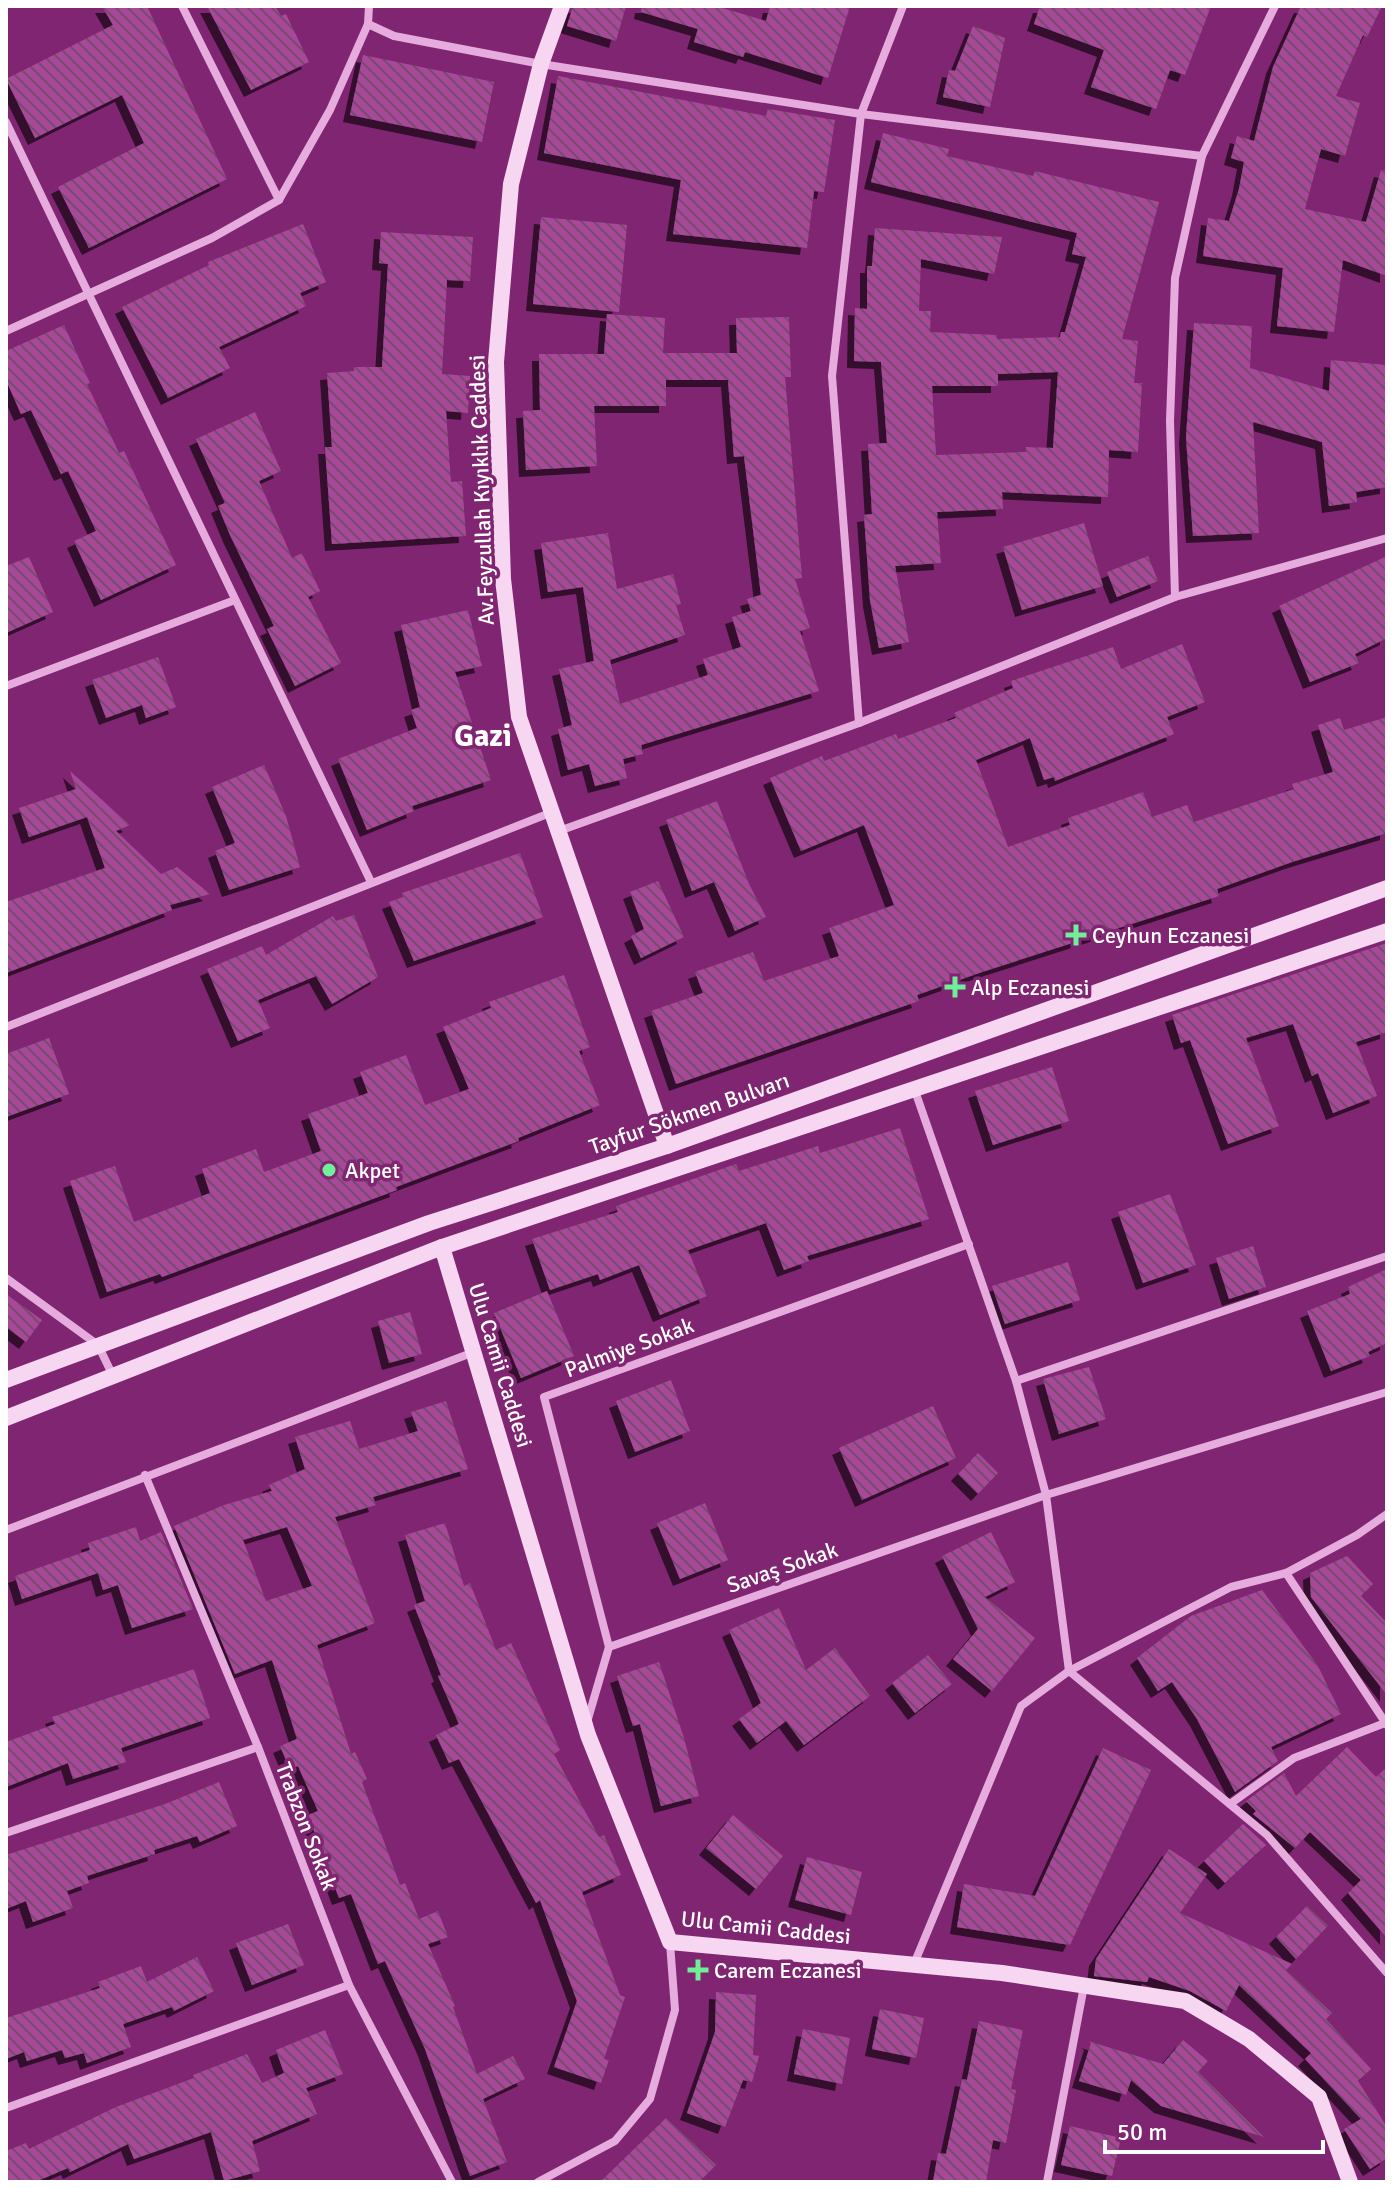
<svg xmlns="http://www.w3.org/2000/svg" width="1393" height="2188" viewBox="0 0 1393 2188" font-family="Signika,sans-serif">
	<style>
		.building { fill: url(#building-back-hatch); fill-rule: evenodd; filter: url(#shadow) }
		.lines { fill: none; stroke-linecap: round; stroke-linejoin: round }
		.street { stroke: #e6acde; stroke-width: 8 }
		.secondary { stroke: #f6d6f0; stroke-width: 16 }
		.poi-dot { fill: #71ef98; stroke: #802571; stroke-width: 3 }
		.labels { text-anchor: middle; stroke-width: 7; stroke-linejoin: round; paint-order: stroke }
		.street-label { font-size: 22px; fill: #fff; stroke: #802571 }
		.poi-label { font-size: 22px; fill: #fff; stroke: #802571; text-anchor: start }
		.district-label { font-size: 30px; font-weight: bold; fill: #fff; stroke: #802571 }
	</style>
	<defs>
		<pattern id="building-back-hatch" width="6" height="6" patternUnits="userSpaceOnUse" patternTransform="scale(2)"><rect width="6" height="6" fill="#a74a98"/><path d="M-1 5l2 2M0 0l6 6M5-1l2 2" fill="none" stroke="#754b6e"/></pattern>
		<filter id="shadow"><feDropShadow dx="-7" dy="7" stdDeviation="0" flood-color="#0009"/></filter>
	</defs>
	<rect width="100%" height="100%" fill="#802571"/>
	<g class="building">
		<path d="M102,6H147L227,179L89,248L58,187L144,143L122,95L35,138L6,79L113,25Z"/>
		<path d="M207,6H275L281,16L286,14L309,62L251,90Z"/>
		<path d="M573,6H626L616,41L567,26Z"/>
		<path d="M642,6H716L766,21L770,6H850L828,78L745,52L743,57L694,42L698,29L641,12Z"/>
		<path d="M1040,6H1211L1185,75L1170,70L1156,109L1091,87L1104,50L1034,24Z"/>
		<path d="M1301,6H1382L1367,37L1363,35L1336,96L1360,103L1345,156L1321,149L1305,209L1366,222L1381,170L1387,171V276L1343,260L1334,332L1277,326L1283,268L1203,256L1208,218L1229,221L1239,189L1244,162L1231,158L1237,136L1254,141L1273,67Z"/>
		<path d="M973,26L1005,38L990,107L943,97L949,70L955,71Z"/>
		<path d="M363,55L494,82L482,142L350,115Z"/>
		<path d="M558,76L766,116L768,109L835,120L824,192L814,191L807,248L673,234L681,180L544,153Z"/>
		<path d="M883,133L949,149L947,156L1033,176L1035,171L1159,202L1122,339L1138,341L1134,383H1142L1138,452L1109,450L1108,497L1002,492L1003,509L937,512L941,563L895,566L909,642L879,648L870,600L864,515L872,514L868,444L887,443L881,362L854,361L855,308L867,309V266H872L875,228L1002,237L994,274L921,259L919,311H931L930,332L997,335V339L1060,337L1061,332H1065L1086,257L1072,254L1077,233L871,182ZM1058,372L1053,448L1026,447V452L936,455L932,386H998V374Z"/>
		<path d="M541,217L627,225L619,312L533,304Z"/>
		<path d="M303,224L326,282L300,293L306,306L219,347L230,368L168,398L122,307L209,265L208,262Z"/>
		<path d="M381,232L473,237L470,281L447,280L442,374L470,376L468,413L446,411L451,482L462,481L466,536L332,544L325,447H332L327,373L354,371V367H382L388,264L379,263Z"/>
		<path d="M607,314L665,318L663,353H737L736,318L789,317L791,377H785L802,578L795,579L810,628L800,631L819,691L641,745L643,754L623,759L627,778L595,786L589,764L568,770L558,729L572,725L559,669L594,661L583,587L548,592L541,543L608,533L617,589L673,574L681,604L676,605L685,635L610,660L620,704L708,675L703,659L741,647L732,617L751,611L747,599L761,595L744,456L734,457L728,380H666V406H594L597,466L526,470L523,411L540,410L539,354H604Z"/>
		<path d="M1194,323L1252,326L1250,368L1329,391L1331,360L1387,365V487L1356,492L1357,502L1329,506L1322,442L1253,422L1259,533L1193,536L1186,437Z"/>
		<path d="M64,325L90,383L87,384L119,453L124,451L176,565L101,600L74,541L96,531L68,471L61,474L31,410L21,414L6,380V351Z"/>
		<path d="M255,412L281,471L259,481L292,558L302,553L320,591L308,597L341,663L295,686L267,629L274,626L230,535L218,506L225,503L196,439Z"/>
		<path d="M1084,523L1103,586L1022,610L1003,547Z"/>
		<path d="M1148,556L1158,581L1117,597L1107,572Z"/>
		<path d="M1387,556V638L1355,654L1359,663L1310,682L1279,606Z"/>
		<path d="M29,557L53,612L6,633V566Z"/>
		<path d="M468,610L482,666L455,672L491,780L412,806L414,811L367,830L338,759L417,728L411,710L420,707L401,625Z"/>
		<path d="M1182,644L1205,702L1167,717L1174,734L1055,781L1054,777L1044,780L1030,738L976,760L1008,847L1070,825L1068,818L1143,792L1152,817L1187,805L1194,822L1294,789L1292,784L1333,772L1318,725L1340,718L1344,730L1387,717V833L1292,862L1217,889L1219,896L982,972L917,995L919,1001L676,1084L651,1011L703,993L695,972L753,952L764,981L839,956L829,928L894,905L864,825L801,851L770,778L822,756L824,761L896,734L898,739L956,718L954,713L1013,688L1011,681L1113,647L1121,669Z"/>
		<path d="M158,657L176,707L146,718L142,705L106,718L92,680Z"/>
		<path d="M264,765L286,816L300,867L229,890L215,851L235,843L212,787Z"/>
		<path d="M70,771L130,825L116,831L161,874L177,867L210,894L170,905L172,910L6,973V902L105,868L87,817L29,837L19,808L76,789Z"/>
		<path d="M717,801L749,884L766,917L735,931L714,882L692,891L666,820Z"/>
		<path d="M520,853L543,917L414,961L389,902L403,897L402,893Z"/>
		<path d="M658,881L684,937L641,958L631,936L644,929L630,892Z"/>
		<path d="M354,915L378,977L332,1004L316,976L258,1000L270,1028L238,1041L207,969L262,946L266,955L333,916L336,921Z"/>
		<path d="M1387,943V1032L1356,1042L1377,1096L1333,1113L1318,1073L1312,1076L1293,1024L1246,1038L1279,1126L1228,1144L1190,1040L1181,1043L1172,1015Z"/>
		<path d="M564,975L590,1047L579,1051L600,1105L518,1138L519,1141L396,1187L397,1190L162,1277L160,1274L107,1292L70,1181L115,1166L134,1222L210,1193L202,1169L256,1149L264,1172L321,1151L308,1114L368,1093L360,1072L406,1055L425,1105L469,1089L443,1027L491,1008L489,1002Z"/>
		<path d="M49,1038L69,1094L6,1117V1054Z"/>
		<path d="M1052,1067L1069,1121L993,1145L975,1091Z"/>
		<path d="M900,1128L929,1219L807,1256L809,1261L784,1270L766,1223L688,1250L707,1296L660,1315L639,1265L600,1280L598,1274L550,1290L532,1239L618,1212L616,1206L736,1164L739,1171L818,1146L820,1153Z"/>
		<path d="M1170,1194L1196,1265L1143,1283L1118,1212Z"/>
		<path d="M1253,1246L1266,1287L1229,1299L1216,1258Z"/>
		<path d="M1068,1262L1080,1300L1005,1324L992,1286Z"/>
		<path d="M1387,1269V1343L1368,1352L1370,1356L1331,1371L1307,1311L1350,1294L1348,1287Z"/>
		<path d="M547,1291L574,1356L521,1378L494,1313Z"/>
		<path d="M6,1294L42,1320L26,1342L6,1327Z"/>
		<path d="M410,1312L422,1354L389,1363L378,1321Z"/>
		<path d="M1089,1367L1106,1419L1059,1434L1043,1379Z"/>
		<path d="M671,1380L690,1431L635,1452L616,1401Z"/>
		<path d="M446,1401L468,1469L373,1497L376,1505L335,1517L375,1623L317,1645L351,1754L355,1752L367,1779L362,1782L400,1885L405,1883L419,1919L438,1911L448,1937L428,1944L455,2006L453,2007L477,2074L513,2056L525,2079L483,2099L507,2162L470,2176L425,2049L385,1961L378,1964L351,1894L339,1898L308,1815L318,1811L298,1766L290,1769L280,1746L297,1739L272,1660L235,1674L174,1526L224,1505L272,1491L269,1485L305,1469L295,1437L350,1421L359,1449L418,1431L411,1412ZM287,1527L312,1586L266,1601L243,1540Z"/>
		<path d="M933,1406L956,1458L862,1500L839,1448Z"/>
		<path d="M978,1453L998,1473L978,1494L958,1474Z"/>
		<path d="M705,1503L728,1560L680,1579L657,1523Z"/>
		<path d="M445,1523L464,1586L470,1583L496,1650L511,1643L560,1750L554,1754L599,1837L604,1835L621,1875L582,1892L620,1995L625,1997L604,2059L609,2060L601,2083L554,2067L577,2001L540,1900L536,1903L459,1759L449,1763L436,1735L459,1724L438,1676L441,1675L414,1605L425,1601L405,1535Z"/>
		<path d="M136,1527L140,1541L161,1532L193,1609L132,1628L118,1585L103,1590L98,1573L22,1599L15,1576L90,1550L88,1543Z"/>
		<path d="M991,1532L1015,1582L985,1597L1035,1638L992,1691L953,1659L978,1629L942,1556Z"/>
		<path d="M1347,1556L1373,1584L1361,1596L1387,1623V1695L1311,1597L1310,1573Z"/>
		<path d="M1262,1590L1318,1666L1341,1714L1271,1747L1278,1761L1235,1792L1197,1719L1172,1682L1158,1691L1137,1658L1191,1616Z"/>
		<path d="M779,1608L806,1670L835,1648L870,1696L804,1745L786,1721L757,1743L739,1719L761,1703L729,1630Z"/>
		<path d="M928,1655L952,1684L915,1713L892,1683Z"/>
		<path d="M659,1662L684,1738L699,1796L661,1806L640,1724L633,1726L617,1676Z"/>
		<path d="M194,1669L210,1718L121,1748L126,1762L73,1779L68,1763L6,1787V1742L55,1724L52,1717Z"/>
		<path d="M1347,1747L1376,1777L1387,1767V1938L1348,1893L1361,1880L1310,1832L1295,1848L1253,1814L1256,1811L1246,1801L1284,1773L1296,1796Z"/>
		<path d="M1103,1748L1151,1770L1070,1945L957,1927L964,1884L1035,1896Z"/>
		<path d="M219,1782L237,1826L200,1842L197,1836L154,1850L155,1854L87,1876L89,1883L67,1891L73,1908L33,1922L26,1901L6,1909V1855L165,1804Z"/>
		<path d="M733,1815L783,1856L756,1889L706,1848Z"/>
		<path d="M1243,1824L1266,1845L1225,1883L1204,1861Z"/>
		<path d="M1169,1849L1207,1874L1180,1913L1292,1964L1286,1970L1332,2013L1326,2019L1371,2069L1358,2081L1387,2127V2158L1370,2169L1344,2129L1361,2119L1305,2059L1311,2053L1239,1985L1226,2011L1190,1991L1149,1977L1147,1982L1094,1976L1096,1959Z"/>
		<path d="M807,1857L862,1872L851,1915L795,1900Z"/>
		<path d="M1307,1906L1328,1926L1296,1959L1276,1937Z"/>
		<path d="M288,1924L304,1965L252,1985L236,1943Z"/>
		<path d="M197,1957L214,1991L174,2011L172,2007L123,2024L131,2047L87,2063L84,2053L65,2058L62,2050L27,2061L24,2052L6,2059V2018L100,1988L98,1982L141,1966L147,1982Z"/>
		<path d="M716,1992L756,1995L753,2055L759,2056L752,2082L743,2080L725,2127L687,2113L715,2032Z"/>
		<path d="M880,2009L924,2018L916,2058L872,2049Z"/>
		<path d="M979,2021L1023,2030L1011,2089L1016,2090L1006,2143L993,2140L986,2182H933L938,2153L946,2154L962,2079L967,2080Z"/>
		<path d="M803,2029L850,2038L842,2084L794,2074Z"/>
		<path d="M325,2030L343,2074L306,2088L317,2114L252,2141L260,2171L224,2181L211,2132L134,2159L128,2144L70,2172L68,2168L35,2182H6V2151L26,2143L29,2149L116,2107L194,2078L193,2075L247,2054L262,2083L284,2073L276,2050Z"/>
		<path d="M1183,2040L1208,2061L1198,2072L1264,2137L1161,2106L1131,2080L1126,2095L1079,2081L1091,2043L1088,2041L1163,2064Z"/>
		<path d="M666,2118L716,2165L699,2182H600Z"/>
		<path d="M1070,2126L1121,2138L1112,2176L1061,2165Z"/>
	</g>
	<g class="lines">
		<g class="street">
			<path d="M182,6L279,200"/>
			<path d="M369,6L368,24L394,36L541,64L861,114L1202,156"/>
			<path d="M6,122L371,882"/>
			<path d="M6,331L212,238L279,200L330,110L368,24"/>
			<path d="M1175,597L1170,421L1175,278L1202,156L1275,6"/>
			<path d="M6,686L235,600"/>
			<path d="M859,723L832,376L861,114L903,6"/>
			<path d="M559,831L859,723L1175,597L1387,538"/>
			<path d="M6,1027L550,813"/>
			<path d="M914,1088L1016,1381L1046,1495L1069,1671L1267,1835L1387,1973"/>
			<path d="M6,1278L98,1345L113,1376"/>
			<path d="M1016,1381L1387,1256"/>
			<path d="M145,1475L258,1747L349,1985L452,2182"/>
			<path d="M6,1530L474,1352"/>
			<path d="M1286,1573L1387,1725"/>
			<path d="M609,1647L544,1397L969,1244"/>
			<path d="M587,1722L609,1647L1046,1495L1387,1392"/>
			<path d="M1230,1804L1294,1758L1385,1723"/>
			<path d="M6,1833L258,1747"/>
			<path d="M914,1964L1021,1706L1069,1671L1231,1587L1286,1573L1357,1535L1387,1514"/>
			<path d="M6,2108L349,1985"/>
			<path d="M538,2182L615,2141L650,2099L675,2010L670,1943"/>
			<path d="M1047,2182L1084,1986"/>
		</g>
		<g class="secondary">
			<path d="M562,6L541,64L511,184L496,362L503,579L519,717L667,1146"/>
			<path d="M442,1247L588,1735L670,1942L1002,1973L1185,2001L1249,2039L1319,2097L1350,2182"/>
			<path d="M6,1380L429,1223L667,1146L1387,888"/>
			<path d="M6,1418L442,1247L1387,931"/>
		</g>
	</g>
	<g class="poi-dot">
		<path d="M1072 923h8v8h8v8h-8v8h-8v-8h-8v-8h8z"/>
		<path d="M951 975h8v8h8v8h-8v8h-8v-8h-8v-8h8z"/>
		<circle cx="329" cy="1170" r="8"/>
		<path d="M694 1958h8v8h8v8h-8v8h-8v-8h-8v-8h8z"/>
	</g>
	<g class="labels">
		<g class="street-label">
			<text transform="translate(481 490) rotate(-92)" y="8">Av.Feyzullah Kıyıklık Caddesi</text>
			<text transform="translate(689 1113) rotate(-19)" y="8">Tayfur Sökmen Bulvarı</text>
			<text transform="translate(629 1347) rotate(-20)" y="8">Palmiye Sokak</text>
			<text transform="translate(501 1365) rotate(73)" y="8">Ulu Camii Caddesi</text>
			<text transform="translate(782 1567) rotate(-19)" y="8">Savaş Sokak</text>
			<text transform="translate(307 1826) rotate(69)" y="8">Trabzon Sokak</text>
			<text transform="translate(766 1927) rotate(6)" y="8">Ulu Camii Caddesi</text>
		</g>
		<g class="poi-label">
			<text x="1092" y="943">Ceyhun Eczanesi</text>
			<text x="971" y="995">Alp Eczanesi</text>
			<text x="345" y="1178">Akpet</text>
			<text x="714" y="1978">Carem Eczanesi</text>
		</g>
		<g class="district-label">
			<text x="483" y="746">Gazi</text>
		</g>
	</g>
	<rect width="1393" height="2188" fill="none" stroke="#ffffff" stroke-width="16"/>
	<path d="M1105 2140v12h218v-12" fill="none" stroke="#ffffff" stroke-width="4"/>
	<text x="1117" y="2140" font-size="24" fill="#ffffff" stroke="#802571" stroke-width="6" paint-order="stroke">50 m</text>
</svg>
